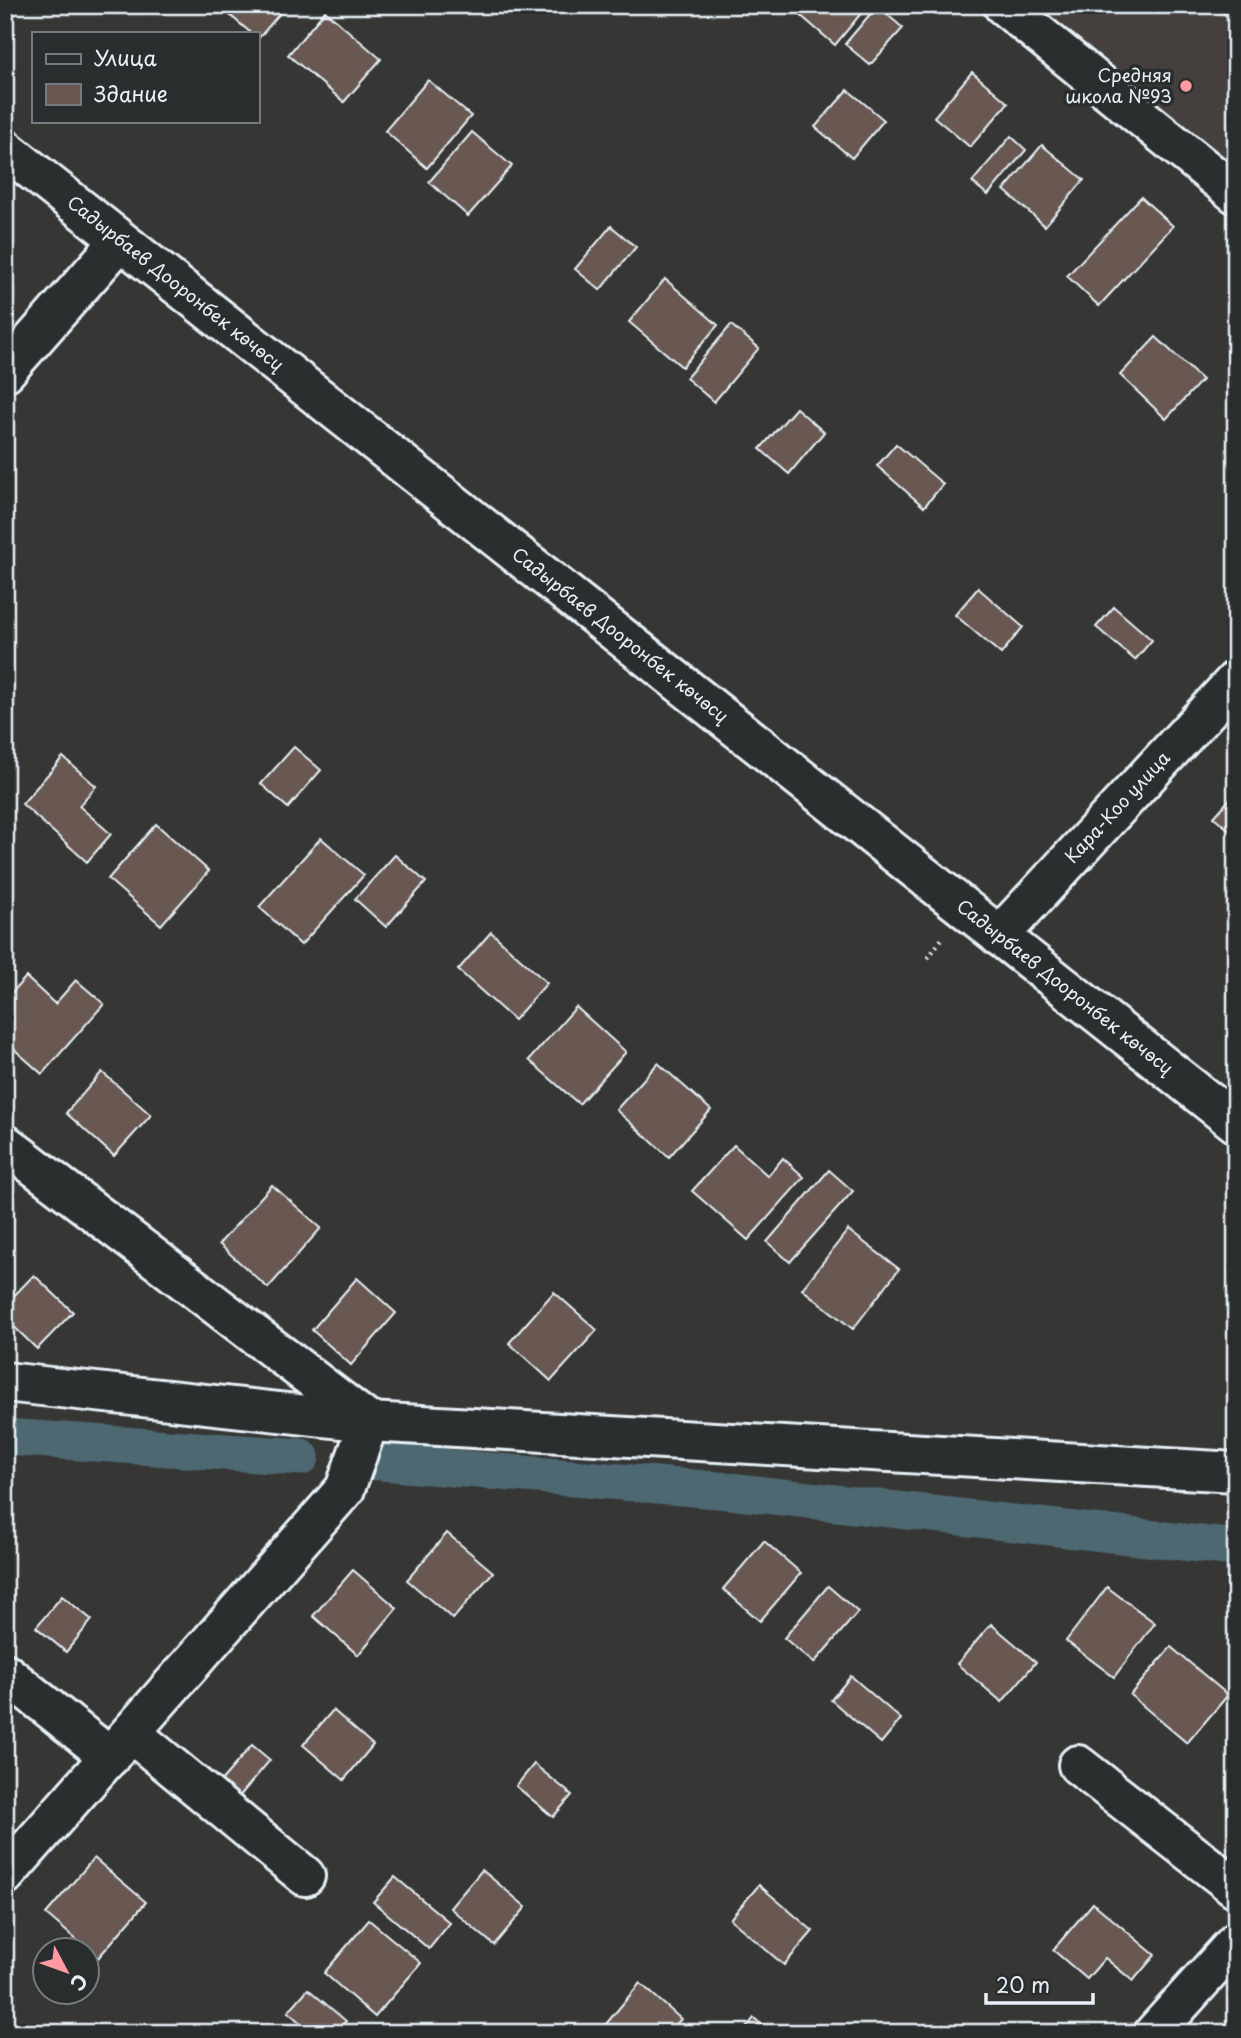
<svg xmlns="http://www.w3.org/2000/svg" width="1241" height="2038" viewBox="0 0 1241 2038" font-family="'Playpen Sans',sans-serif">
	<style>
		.built { fill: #45403d }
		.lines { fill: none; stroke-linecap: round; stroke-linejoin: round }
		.canal { stroke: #4d6871; stroke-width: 37 }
		.building { fill: #685851; stroke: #e8f1f8; stroke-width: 2 }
		.minor-casing { stroke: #e8f1f8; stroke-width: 44 }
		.major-casing { stroke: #e8f1f8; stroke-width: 44 }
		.path { stroke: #e8f1f8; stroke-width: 4.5; stroke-dasharray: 2 5; stroke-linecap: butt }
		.minor { stroke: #2a2d2e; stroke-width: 38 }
		.major { stroke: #2a2d2e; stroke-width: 38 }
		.poi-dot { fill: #ff9aa2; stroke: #2a2d2e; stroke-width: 2.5 }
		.labels { text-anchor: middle; stroke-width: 7; stroke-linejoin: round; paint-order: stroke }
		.poi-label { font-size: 18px; fill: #e8f1f8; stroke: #2a2d2e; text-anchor: end }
		.street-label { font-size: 18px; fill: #e8f1f8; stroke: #2a2d2e }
	</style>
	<rect width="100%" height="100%" fill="#363635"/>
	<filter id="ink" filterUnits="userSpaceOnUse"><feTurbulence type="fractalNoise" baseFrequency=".0143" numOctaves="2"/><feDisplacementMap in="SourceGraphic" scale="14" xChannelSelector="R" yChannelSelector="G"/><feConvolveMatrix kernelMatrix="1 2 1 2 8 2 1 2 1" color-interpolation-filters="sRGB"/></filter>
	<g filter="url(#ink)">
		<path class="built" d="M1037,5H1236V166Z"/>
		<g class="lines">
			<g class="canal">
				<path d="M5,1437L301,1457"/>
				<path d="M368,1461L729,1491L1236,1548"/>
			</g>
		</g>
		<g class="building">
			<path d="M218,5H287L258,39L257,33H251Z"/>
			<path d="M795,5H868L835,45L792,8Z"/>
			<path d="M1214,5H1236V24Z"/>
			<path d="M877,6L903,28L870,65L845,44Z"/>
			<path d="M325,11L381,59L344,102L288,55Z"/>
			<path d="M972,72L1008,103L970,147L934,117Z"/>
			<path d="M428,80L471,116L427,168L385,131Z"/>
			<path d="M848,90L884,120L852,158L815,127Z"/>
			<path d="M472,132L512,166L468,216L429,182Z"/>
			<path d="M1011,136L1026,150L988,195L972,182Z"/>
			<path d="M1042,145L1084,180L1045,226L1004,190Z"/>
			<path d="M1141,197L1173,226L1099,306L1067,276Z"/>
			<path d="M611,226L636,247L600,290L575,269Z"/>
			<path d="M665,279L718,325L682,367L629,322Z"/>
			<path d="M731,325L759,348L714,402L686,378Z"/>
			<path d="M1156,337L1202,380L1166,419L1120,375Z"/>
			<path d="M796,408L824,432L789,474L760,449Z"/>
			<path d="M896,444L943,484L924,507L877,466Z"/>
			<path d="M978,588L1023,627L1001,654L955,615Z"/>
			<path d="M1114,607L1152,640L1135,660L1096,627Z"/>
			<path d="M294,747L321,770L288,808L261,784Z"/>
			<path d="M63,757L96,786L79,806L111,834L87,862L22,804Z"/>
			<path d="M1236,792V836L1214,817Z"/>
			<path d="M156,824L209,871L161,925L108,879Z"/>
			<path d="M321,838L364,875L301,945L259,907Z"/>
			<path d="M395,855L426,882L386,927L355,899Z"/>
			<path d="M491,932L547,983L514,1020L458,970Z"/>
			<path d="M26,977L55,1004L76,980L104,1004L42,1074L5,1041V1000Z"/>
			<path d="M576,1007L626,1052L579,1104L529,1060Z"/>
			<path d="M658,1063L711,1110L669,1157L616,1110Z"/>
			<path d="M102,1072L151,1115L114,1156L66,1113Z"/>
			<path d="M734,1145L768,1176L783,1158L804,1177L748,1240L692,1191Z"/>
			<path d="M829,1170L853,1191L790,1262L767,1242Z"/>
			<path d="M272,1185L321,1228L268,1288L219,1244Z"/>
			<path d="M848,1230L899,1269L853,1329L802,1289Z"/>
			<path d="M34,1275L73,1312L37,1349L5,1318V1305Z"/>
			<path d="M357,1278L396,1313L351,1365L312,1330Z"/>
			<path d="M554,1292L597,1330L551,1381L509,1343Z"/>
			<path d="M447,1533L493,1572L453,1619L407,1580Z"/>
			<path d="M764,1541L801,1573L760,1621L723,1589Z"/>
			<path d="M353,1570L397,1608L358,1655L313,1616Z"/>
			<path d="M828,1586L858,1612L814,1663L784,1638Z"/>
			<path d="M1107,1587L1155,1623L1114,1677L1066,1641Z"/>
			<path d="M62,1596L92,1620L66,1652L36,1627Z"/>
			<path d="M991,1624L1036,1662L1002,1702L957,1664Z"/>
			<path d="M1171,1647L1228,1695L1187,1743L1130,1695Z"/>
			<path d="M851,1676L901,1719L881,1743L831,1700Z"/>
			<path d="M333,1710L373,1745L344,1780L303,1745Z"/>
			<path d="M252,1745L270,1760L238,1798L220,1782Z"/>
			<path d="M534,1764L572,1795L553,1817L516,1786Z"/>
			<path d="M94,1858L146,1902L98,1958L46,1914Z"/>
			<path d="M482,1870L526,1907L494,1945L450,1908Z"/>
			<path d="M395,1877L450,1923L429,1949L373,1902Z"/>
			<path d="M759,1885L813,1931L784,1965L730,1919Z"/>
			<path d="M1093,1903L1155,1955L1133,1981L1105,1958L1087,1979L1053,1950Z"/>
			<path d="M369,1920L421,1963L375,2017L324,1973Z"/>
			<path d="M640,1983L681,2019L669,2033H616L606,2024Z"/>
			<path d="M308,1989L346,2021L336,2033H312L288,2012Z"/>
			<path d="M754,2018L771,2033H742Z"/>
		</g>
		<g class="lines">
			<defs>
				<g id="minor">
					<path d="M1003,5L1236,194"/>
					<path d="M5,372L119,242"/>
					<path id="s1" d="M999,936L1236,680"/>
					<path d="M5,1144L369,1422L345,1489L5,1875"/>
					<path d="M5,1382L369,1422L1236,1472"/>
					<path d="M5,1673L110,1757"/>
					<path d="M131,1733L305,1876"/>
					<path d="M1078,1765L1236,1888"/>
					<path d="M1154,2033L1236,1942"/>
				</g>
				<g id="major">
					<path id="s2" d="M5,149L1236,1123"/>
				</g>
			</defs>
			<use href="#minor" class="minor-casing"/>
			<use href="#major" class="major-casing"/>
			<path class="path" d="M928,958L944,936"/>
			<use href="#minor" class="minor"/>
			<use href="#major" class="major"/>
		</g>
	</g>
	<circle class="poi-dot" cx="1186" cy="86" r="7"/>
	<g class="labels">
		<g class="poi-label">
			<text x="1172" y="82">Средняя<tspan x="1172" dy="21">школа №93</tspan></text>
		</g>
		<g class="street-label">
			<text dy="6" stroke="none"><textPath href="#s2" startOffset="217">Садырбаев Дооронбек көчөсү</textPath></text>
			<text dy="6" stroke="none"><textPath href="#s2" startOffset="784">Садырбаев Дооронбек көчөсү</textPath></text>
			<text dy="6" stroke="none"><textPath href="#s1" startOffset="175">Кара-Коо улица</textPath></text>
			<text dy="6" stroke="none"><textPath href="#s2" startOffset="1351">Садырбаев Дооронбек көчөсү</textPath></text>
		</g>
	</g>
	<rect width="1241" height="2038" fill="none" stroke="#2a2d2e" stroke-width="28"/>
	<rect x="14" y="14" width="1213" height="2010" fill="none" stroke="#e8f1f8" stroke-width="2.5" filter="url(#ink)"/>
	<rect x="32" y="32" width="228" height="91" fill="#2a2d2e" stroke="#767b7f" stroke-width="2"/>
	<rect x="46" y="54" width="35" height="10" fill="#2a2d2e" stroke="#767b7f" stroke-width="2"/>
	<text x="94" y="66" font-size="21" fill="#e8f1f8">Улица</text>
	<rect x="46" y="84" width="35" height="21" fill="#685851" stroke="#767b7f" stroke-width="2"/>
	<text x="94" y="102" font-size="21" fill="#e8f1f8">Здание</text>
	<g transform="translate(66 1971) rotate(131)"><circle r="33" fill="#2a2d2e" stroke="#767b7f" stroke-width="2"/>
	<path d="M0-5L12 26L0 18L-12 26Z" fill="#ff9aa2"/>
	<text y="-10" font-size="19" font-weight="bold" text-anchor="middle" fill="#e8f1f8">С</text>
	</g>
	<path d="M986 1993v10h107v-10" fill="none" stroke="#e8f1f8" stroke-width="3.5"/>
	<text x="996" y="1993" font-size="21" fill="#e8f1f8" stroke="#2a2d2e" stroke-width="5" paint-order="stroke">20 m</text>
</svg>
